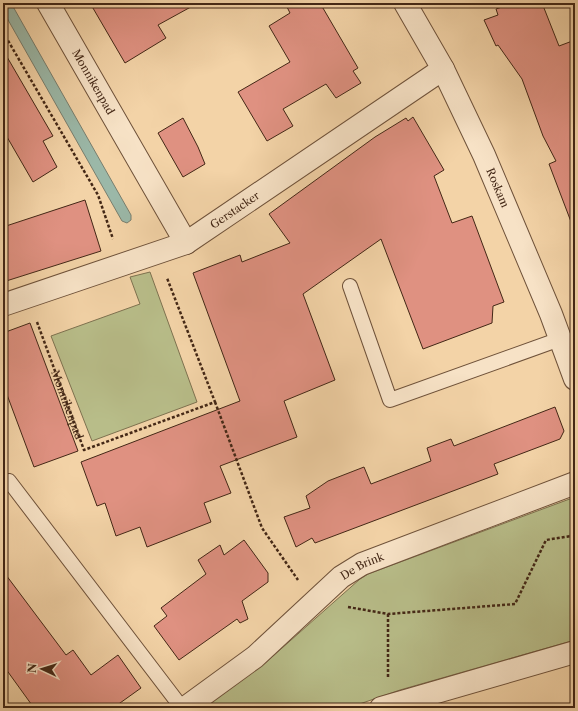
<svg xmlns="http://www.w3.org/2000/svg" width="578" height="711" viewBox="0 0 578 711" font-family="'Libre Caslon Text',serif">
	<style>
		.green { fill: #b8bd89; stroke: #7e7250 }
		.water { fill: #9bb8a8; stroke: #787e6e }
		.building { fill: #df9181; stroke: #432716 }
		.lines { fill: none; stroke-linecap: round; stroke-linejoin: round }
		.lane-casing { stroke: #6f523a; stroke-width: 16 }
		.street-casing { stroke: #6f523a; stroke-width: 24 }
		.path { stroke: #432716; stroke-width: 2.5; stroke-dasharray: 3 2; stroke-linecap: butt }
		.lane { stroke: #f7e2c6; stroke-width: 14 }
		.street { stroke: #f7e2c6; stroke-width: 22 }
		.labels { text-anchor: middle; stroke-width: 3.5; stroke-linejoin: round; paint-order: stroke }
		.street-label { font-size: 11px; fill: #432716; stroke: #f7e2c6 }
	</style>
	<rect width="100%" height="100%" fill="#f3d3a7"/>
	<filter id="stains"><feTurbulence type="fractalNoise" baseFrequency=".005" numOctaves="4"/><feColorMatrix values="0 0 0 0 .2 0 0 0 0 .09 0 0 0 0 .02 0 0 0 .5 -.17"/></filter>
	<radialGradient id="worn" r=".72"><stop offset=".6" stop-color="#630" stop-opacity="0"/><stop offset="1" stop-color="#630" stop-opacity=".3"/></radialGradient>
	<g class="green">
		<path d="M150,272L197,402L92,441L51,336L140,304L130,277Z"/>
		<path d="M575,497V640L400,690L348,708H204L264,664L360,579L368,574Z"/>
	</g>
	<path class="water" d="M3,3H11L131,215V220L127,223L122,221L3,11Z"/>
	<g class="building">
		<path d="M90,3H198L158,25L166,38L125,63Z"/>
		<path d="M285,3H320L358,68L353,71L361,83L336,98L326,84L283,109L293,126L267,141L238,92L290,62L269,26L290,13Z"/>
		<path d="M514,3H542L559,46L575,40V227H573L549,164L556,161L543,136L522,79L498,45L496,46L484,20L498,15L496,9Z"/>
		<path d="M3,50L53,136L43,141L57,167L33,182L3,130Z"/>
		<path d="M413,117L444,170L434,176L452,223L472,216L504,302L493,306L492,323L423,349L381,239L303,294L335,380L284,401L297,437L220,466L231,493L204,503L211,522L147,547L140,527L116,536L105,503L97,506L81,462L240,401L193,273L240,255L242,262L290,243L269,214L375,137L406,118L408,121Z"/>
		<path d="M183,118L198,147L205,164L183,177L158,133Z"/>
		<path d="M85,200L101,251L3,282V227Z"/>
		<path d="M30,323L78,451L34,467L3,384V333Z"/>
		<path d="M555,407L564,431L560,439L494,464L498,474L315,543L312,538L296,547L284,517L310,508L306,496L328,481L364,467L371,484L431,461L427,448L451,439L454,446Z"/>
		<path d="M244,540L268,573V582L242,601L248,619L240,623L237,619L179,660L154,626L167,616L161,608L206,574L198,560L220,545L224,555Z"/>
		<path d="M3,571L66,655L73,650L91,675L118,655L141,688L113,708H34L3,665Z"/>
	</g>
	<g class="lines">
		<defs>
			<g id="lane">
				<path d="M350,286L390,400L560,339"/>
				<path d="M9,481L182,708"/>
			</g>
			<g id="street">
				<path id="s2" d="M48,3L186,243"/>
				<path id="s3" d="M405,3L443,69L484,155L551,314L575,379"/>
				<path id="s4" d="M3,305L186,243L443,69"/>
				<path id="s5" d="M185,708L255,657L341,577L362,564L575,483"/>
				<path d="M381,708L575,652"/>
			</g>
		</defs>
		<use href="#lane" class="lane-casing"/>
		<use href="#street" class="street-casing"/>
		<g class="path">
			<path d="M3,32L98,195L113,239"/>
			<path id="s1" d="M37,322L84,450L215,402L167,278"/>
			<path d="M215,402L262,528L298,580"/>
			<path d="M571,536L573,512"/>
			<path d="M348,607L388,614L515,604L546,540L571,536L575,537"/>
			<path d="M388,614V677"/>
		</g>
		<use href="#lane" class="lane"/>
		<use href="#street" class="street"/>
	</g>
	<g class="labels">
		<g class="street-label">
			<text dy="4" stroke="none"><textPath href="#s2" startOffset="91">Monnikenpad</textPath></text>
			<text dy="4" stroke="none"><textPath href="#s3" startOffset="207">Roskam</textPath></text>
			<text dy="4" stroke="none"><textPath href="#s4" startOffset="252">Gerstacker</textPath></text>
			<text dy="4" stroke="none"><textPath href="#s1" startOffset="88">Monnikenpad</textPath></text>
			<text dy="4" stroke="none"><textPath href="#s5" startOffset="228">De Brink</textPath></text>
		</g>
	</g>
	<rect width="578" height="711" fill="none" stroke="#f3d3a7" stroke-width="16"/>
	<rect x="4" y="4" width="570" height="703" fill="none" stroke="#432716" stroke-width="2"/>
	<rect x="8" y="8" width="562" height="695" fill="none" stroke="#432716"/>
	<g transform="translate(42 669) rotate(274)" stroke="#f7e2c6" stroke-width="3" paint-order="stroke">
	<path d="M0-3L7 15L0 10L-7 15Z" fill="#432716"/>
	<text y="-6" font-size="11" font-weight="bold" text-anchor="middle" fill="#432716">N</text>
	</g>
	<rect width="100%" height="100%" filter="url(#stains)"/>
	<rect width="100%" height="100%" fill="url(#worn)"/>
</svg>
